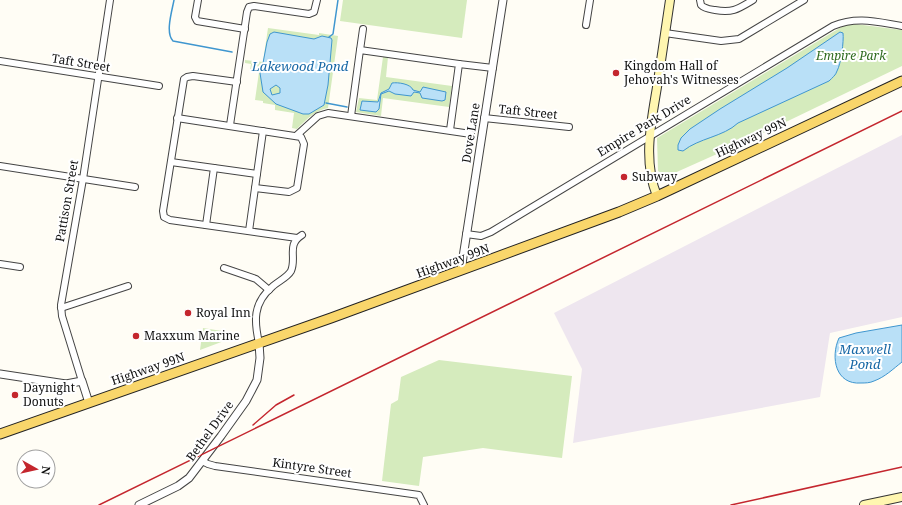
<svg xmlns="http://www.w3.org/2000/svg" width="902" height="505" viewBox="0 0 902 505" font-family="'Noto Serif',serif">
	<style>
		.industrial { fill: #eee6ef }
		.green { fill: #d5ebbd }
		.water { fill: #b9e0f7; stroke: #3f96cf; fill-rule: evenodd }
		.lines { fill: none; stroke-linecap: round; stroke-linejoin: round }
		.stream { stroke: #3f96cf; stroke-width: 1.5 }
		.minor-casing { stroke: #444; stroke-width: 8 }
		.tertiary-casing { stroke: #444; stroke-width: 9 }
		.secondary-casing { stroke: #333; stroke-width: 10 }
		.primary-casing { stroke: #222; stroke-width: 11 }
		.minor { stroke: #fff; stroke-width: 6 }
		.tertiary { stroke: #fff; stroke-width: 7 }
		.secondary { stroke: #fff6b0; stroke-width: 8 }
		.primary { stroke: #f9d66b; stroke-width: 9 }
		.rail { stroke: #c4262e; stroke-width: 1.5 }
		.poi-dot { fill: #c4262e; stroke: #fff; stroke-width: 1.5 }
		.labels { text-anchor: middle; stroke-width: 4; stroke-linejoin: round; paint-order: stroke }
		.park-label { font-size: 12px; font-style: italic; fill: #2f6b1f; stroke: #fff }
		.street-label { font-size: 12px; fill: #111; stroke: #fff }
		.poi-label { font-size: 12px; fill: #111; stroke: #fff; text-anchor: start }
		.water-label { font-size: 13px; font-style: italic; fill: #1768a6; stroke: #fff }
	</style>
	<rect width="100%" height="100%" fill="#fffdf5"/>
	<path class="industrial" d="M902,135V317L830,333L820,397L573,443L582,369L554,313Z"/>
	<g class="green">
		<path d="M343,0H467L462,38L340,21Z"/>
		<path d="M849,24H855L902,30V66L755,137L670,175L665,176L658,171L657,138L843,26Z"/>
		<path d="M268,28L319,35V33L338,36L328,108C314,111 307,119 297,129L292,128L294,113L275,110V105L263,103V101L255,100L259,72L250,71L251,64L245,63V60L263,62Z"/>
		<path d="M383,57H388L386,77L452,86L449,107L383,98L381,116L356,112L359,98L377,100Z"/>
		<path d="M203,328L222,331L221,336L224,337V341L200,350Z"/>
		<path d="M439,360L572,376L562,458L483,448L423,457L419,486L382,481L391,404L398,400L401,377Z"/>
	</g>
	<g class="water">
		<path d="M274,32L314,39L322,36L331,38L332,40L328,85L324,105L309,114H303L276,104L263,92L260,73L261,65L263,63L267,42L270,34ZM276,85L280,88V93L272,95L270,89Z"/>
		<path d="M840,32L843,33C844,41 841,64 837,71C836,75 832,78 829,81L738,123C723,137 699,138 683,151L678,150V145L681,138L690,129L720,109L787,68Z"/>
		<path d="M392,83C398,82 411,84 413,90L420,92L423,87L446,92L445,100L442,101L422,98L420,93L414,92L411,96L395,94L389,91L381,94L379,109L376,112L360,110L362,101L378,102L381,93L389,89Z"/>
		<path d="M902,325V362C893,369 885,377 874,381C870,383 865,383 861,383C836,385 830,358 839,338L856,333Z"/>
	</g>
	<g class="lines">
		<g class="stream">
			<path d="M174,0C172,11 165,33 173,41L232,52"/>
			<path d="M329,37L333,34L338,0"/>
			<path d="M326,103L347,107"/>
		</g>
		<defs>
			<g id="minor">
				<path d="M198,0L195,17L197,21L245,29"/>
				<path d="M700,0L701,5C705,9 709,9 715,10C733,13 738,9 753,0"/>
				<path d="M586,25L590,0"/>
				<path d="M665,33L721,41L739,39L804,0"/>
				<path d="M360,50L363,29"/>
				<path d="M0,61L159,86"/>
				<path d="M459,64L493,68"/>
				<path d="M237,82L193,76L187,77L184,79L163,211L164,217L170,220L297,238"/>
				<path d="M351,116L360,50L459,64L450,130"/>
				<path d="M177,118L301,137L304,144L297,188L289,192L255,188"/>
				<path d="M484,118L569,127"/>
				<path d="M230,125L247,12L249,7L254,6L309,14L314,12L317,0"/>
				<path d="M297,135L318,116L328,113L471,134"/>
				<path d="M171,162L257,174"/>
				<path d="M0,166L135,187"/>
				<path d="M206,225L214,168"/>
				<path d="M249,231L263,131"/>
				<path d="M466,234L481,236L491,232L833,26C857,16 877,22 902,26"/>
				<path d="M0,264L20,267"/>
				<path d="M224,268L256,279L269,290"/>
				<path d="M61,308L128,286"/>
				<path d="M259,343C254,321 253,303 272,287C278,281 287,278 291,271C297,257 286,245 302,235"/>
				<path d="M82,381L62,316L61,305L83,179L110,0"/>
				<path d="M202,461L208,464L215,466L419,495L424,505"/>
			</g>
			<g id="tertiary">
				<path d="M461,270L503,0"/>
				<path d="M0,374L66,384L82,381L89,403"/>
				<path d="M139,505L178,486L189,478L221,436L246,401L257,380L260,358L259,343"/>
			</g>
			<g id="secondary">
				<path d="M657,196C642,159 652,119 658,81C662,54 666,27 670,0"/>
				<path d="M864,505L902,497"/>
			</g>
			<path id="primary" d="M0,434L331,318L619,212L657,196L902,81"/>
		</defs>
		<use href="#minor" class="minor-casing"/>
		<use href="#tertiary" class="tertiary-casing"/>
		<use href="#secondary" class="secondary-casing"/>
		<use href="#primary" class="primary-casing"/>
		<use href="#minor" class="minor"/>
		<use href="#tertiary" class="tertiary"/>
		<use href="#secondary" class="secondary"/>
		<use href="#primary" class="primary"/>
		<g class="rail">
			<path d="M253,425L276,405L294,395"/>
			<path d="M99,505L902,111"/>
			<path d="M731,505L902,467"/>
		</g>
	</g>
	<g class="poi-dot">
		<circle cx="616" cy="73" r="4"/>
		<circle cx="624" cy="177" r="4"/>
		<circle cx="188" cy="313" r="4"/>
		<circle cx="136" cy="336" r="4"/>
		<circle cx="15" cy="395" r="4"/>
	</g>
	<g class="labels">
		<g class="park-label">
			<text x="851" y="60">Empire Park</text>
		</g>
		<g class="street-label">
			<text transform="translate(81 63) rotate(9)" y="4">Taft Street</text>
			<text transform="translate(528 112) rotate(6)" y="4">Taft Street</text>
			<text transform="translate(644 126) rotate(-31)" y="4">Empire Park Drive</text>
			<text transform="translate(471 133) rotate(-81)" y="4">Dove Lane</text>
			<text transform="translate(751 138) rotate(-25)" y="4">Highway 99N</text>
			<text transform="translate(67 201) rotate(-80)" y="4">Pattison Street</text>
			<text transform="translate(453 261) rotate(-20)" y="4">Highway 99N</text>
			<text transform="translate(148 369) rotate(-19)" y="4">Highway 99N</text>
			<text transform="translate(210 431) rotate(-54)" y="4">Bethel Drive</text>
			<text transform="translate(312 468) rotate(8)" y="4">Kintyre Street</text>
		</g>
		<g class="poi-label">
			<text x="624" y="70">Kingdom Hall of<tspan x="624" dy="14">Jehovah's Witnesses</tspan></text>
			<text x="632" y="181">Subway</text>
			<text x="196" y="317">Royal Inn</text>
			<text x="144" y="340">Maxxum Marine</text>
			<text x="23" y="392">Daynight<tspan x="23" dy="14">Donuts</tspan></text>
		</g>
		<g class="water-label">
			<text x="300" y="71">Lakewood Pond</text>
			<text x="865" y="354">Maxwell<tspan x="865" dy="15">Pond</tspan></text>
		</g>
	</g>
	<g transform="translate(36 469) rotate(98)"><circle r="19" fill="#ffffff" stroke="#a0a0a0"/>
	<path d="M0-3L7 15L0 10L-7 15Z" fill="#c4262e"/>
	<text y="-6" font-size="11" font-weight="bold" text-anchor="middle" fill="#111111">N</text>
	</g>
</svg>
